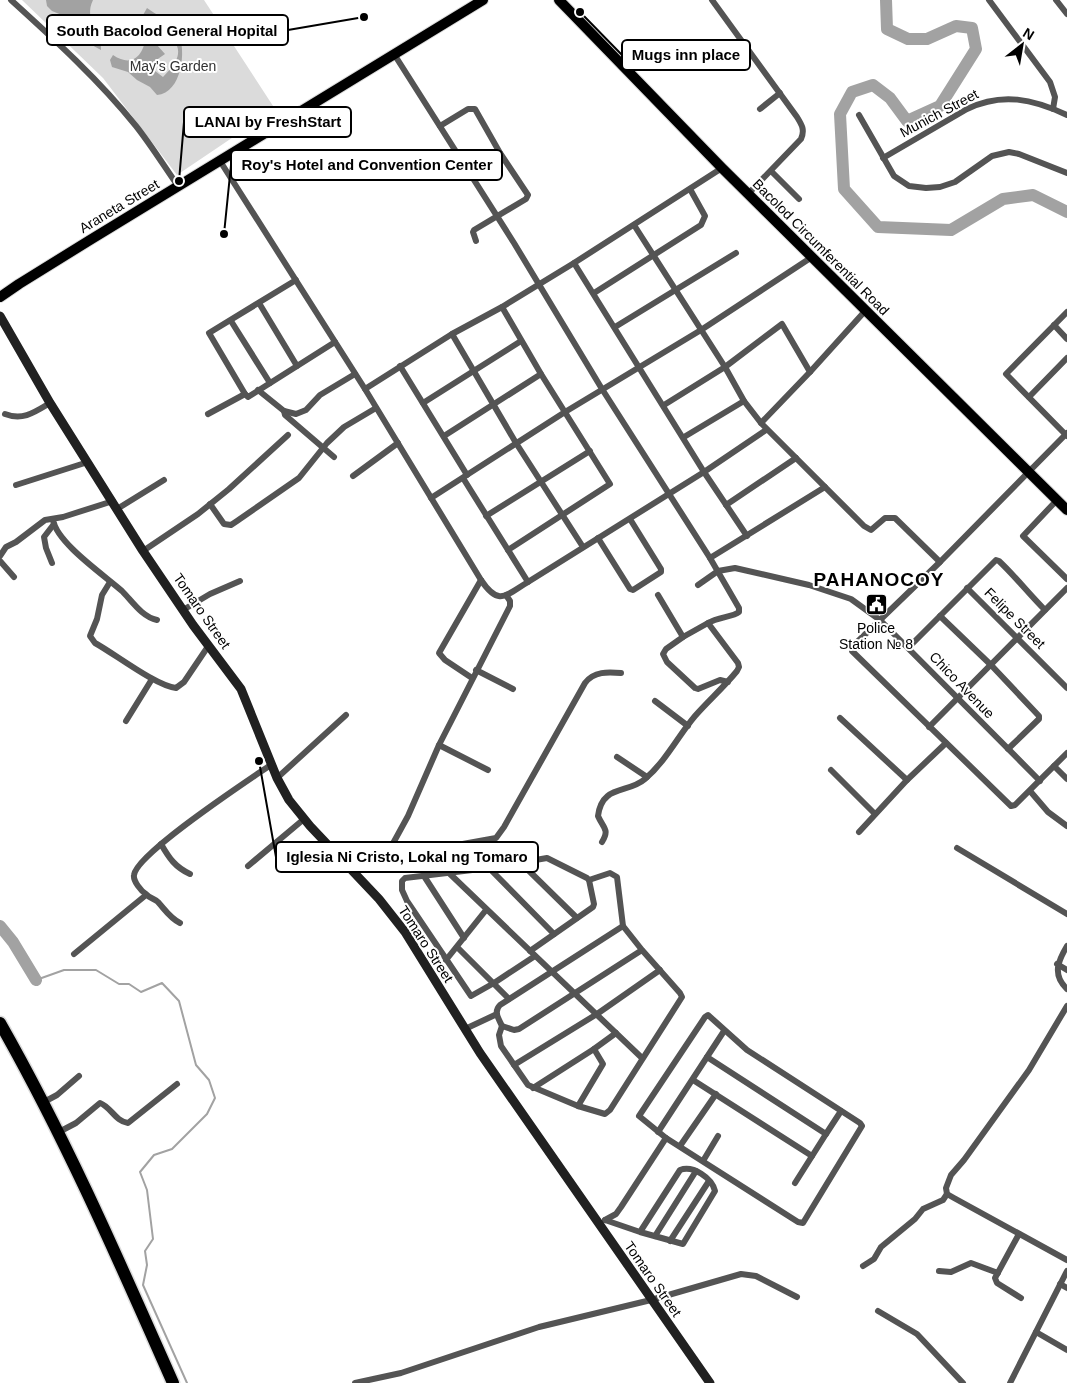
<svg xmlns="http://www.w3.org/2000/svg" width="1067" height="1383" viewBox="0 0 1067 1383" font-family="Arial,sans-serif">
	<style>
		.green { fill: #dbdbdb }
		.water { fill: #a2a2a2 }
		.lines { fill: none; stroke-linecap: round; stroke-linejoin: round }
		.stream { stroke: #a2a2a2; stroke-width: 2 }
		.river { stroke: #a2a2a2; stroke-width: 12 }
		.primary-casing { stroke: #dbdbdb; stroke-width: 12 }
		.highway-casing { stroke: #dbdbdb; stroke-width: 15 }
		.street { stroke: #545454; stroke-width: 6 }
		.secondary { stroke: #212121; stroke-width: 9 }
		.primary { stroke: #000; stroke-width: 10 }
		.highway { stroke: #000; stroke-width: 12 }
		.labels { text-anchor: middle; stroke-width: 4; stroke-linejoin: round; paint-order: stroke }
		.park-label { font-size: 14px; fill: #323232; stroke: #fff }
		.street-label { font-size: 14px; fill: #000; stroke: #fff }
		.poi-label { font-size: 14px; fill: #000; stroke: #fff }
		.district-label { font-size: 19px; font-weight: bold; letter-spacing: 1px; fill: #000; stroke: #fff }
		.leader { fill: none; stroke: #000; stroke-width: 2 }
		.callout-dot { fill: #000; stroke: #fff; stroke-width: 2 }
		.callout { fill: #fff; stroke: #000; stroke-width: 2 }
		.callout-label { font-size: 15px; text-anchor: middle; font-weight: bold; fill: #000 }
	</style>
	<rect width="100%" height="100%" fill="#fff"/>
	<path class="green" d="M22,0H204L275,109L177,175L103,78Z"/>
	<g class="water">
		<path d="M46,0H93C83,21 102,30 101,50L90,44L83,31L74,20L52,11L47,6Z"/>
		<path d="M147,8C156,15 172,21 178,32C187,50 182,93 157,95L150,87L137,80L128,72L112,67L110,60L113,55C132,68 144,56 146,35L157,41V45L165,54L152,63L155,71L163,77C176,64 187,50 168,35L162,34L158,37L148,32L147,23L143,15Z"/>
	</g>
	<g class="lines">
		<path class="stream" d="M36,980L64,970H96L119,984H129L141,992L162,983L179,1001L196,1065L209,1080L215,1098L207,1114L172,1149L154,1155L140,1172L147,1190L153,1239L145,1251L147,1265L143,1285L187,1383"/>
		<g class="river">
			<path d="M886,0L887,29L908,39H927L956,26L972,28L976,49L940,106L907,121L890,98L873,85L852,92L840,114L844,189L878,227L951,230L1003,199L1033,195L1067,212"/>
			<path d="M0,926L13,942L36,980"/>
		</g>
		<defs>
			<g id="primary">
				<path d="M559,0L722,168L1067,510"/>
				<path d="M0,297L19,284L90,240L483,0"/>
			</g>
			<path id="highway" d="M0,1023C66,1139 119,1261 173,1383"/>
		</defs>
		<use href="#primary" class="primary-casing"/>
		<use href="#highway" class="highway-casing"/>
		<g class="street">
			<path d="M11,0C55,40 99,80 136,126C151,145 164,166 178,186"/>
			<path d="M712,0L797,117C802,125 805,130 801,139L748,194"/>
			<path d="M989,0L1050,82L1055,97L1053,109"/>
			<path d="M1056,0L1067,14"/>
			<path d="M394,54L514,243L602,389L710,558L739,608V612C733,617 718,617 708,623L738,663L739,667L737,671C724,687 708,701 695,716C678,736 666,761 645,779C628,794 602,784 598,816C603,828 610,829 602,842"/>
			<path d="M760,109L780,93"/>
			<path d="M859,115L894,176L909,186L926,188L940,187L955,182L992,156L1009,152L1019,154L1067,173"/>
			<path d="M440,126L468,109H475L500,153L528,195L526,199L474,230L473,232L476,241"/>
			<path d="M883,158L967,109C1002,92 1033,99 1067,115"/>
			<path d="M220,161L365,389L481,580C499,607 506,595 528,582L704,472L766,430"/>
			<path d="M468,171L500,153"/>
			<path d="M771,171L799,199"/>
			<path d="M634,225L725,367L744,401L761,423L864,526L871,530L885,518H895L940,562"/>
			<path d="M574,263L704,472L747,536"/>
			<path d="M296,280L209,333L245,394L248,397L335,342"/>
			<path d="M594,293L701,225L705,216L690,189"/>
			<path d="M259,303L297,366"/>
			<path d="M502,307L541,374L610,484L508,550"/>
			<path d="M1067,312L1006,374L1067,436"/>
			<path d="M231,321L270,383"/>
			<path d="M1054,325L1067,339"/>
			<path d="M615,327L736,253"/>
			<path d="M452,334L516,443L583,547"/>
			<path d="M400,366L467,475"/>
			<path d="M365,389L452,334L502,307L574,263L722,168"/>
			<path d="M258,390L284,411L296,414L306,410L320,395L355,374"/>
			<path d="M1029,397L1067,358"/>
			<path d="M423,403L521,341"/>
			<path d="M664,405L725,367L782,324L810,372"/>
			<path d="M284,411L285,415L334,457"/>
			<path d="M5,414C23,421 35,412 50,403"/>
			<path d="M208,414L245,394"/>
			<path d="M761,423L810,372L866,310"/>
			<path d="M1067,433L940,562L852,647V651L1011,806L1015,805L1067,753"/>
			<path d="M444,436L541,374"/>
			<path d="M684,437L744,401"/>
			<path d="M353,476L398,443"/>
			<path d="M463,478L528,582"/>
			<path d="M16,485L88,462"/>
			<path d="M431,498L565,412L701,330L812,257"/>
			<path d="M1057,500L1023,536L1067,579"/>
			<path d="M210,504L224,524L231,525L237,521L299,478L327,443L344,427L376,408"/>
			<path d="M726,505L796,458"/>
			<path d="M117,509L164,480"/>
			<path d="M486,516L590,451"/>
			<path d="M53,520C57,543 104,575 122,591C132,601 142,617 157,620"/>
			<path d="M598,538L630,589L633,590L661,572V569L630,519"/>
			<path d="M143,551L198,514L229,489L288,435"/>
			<path d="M0,556L6,547L16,542L45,520L63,517L113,501"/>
			<path d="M710,558L825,487"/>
			<path d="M0,561L14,577"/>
			<path d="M52,563L46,548L44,537L54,524"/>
			<path d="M110,582L102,595L97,619L90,636L95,643C115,654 156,686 176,688L184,682L209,645"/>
			<path d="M698,585L718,571L735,568L809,585L851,599L880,620L1040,781"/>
			<path d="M967,588L1067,688"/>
			<path d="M658,595L683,637L708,623"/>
			<path d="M183,610L210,594L240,581"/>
			<path d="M940,616L991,665L1039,716V719L1008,749"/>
			<path d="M683,637L666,649L663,654L667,662L695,688L698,689L720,680L728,682"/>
			<path d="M908,648L996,560L999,561C1015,576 1029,594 1045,610"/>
			<path d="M476,670L513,689"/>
			<path d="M472,678L445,660L439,653L481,580"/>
			<path d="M655,701L688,726"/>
			<path d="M840,718L907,780L946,743"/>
			<path d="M126,721L152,679"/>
			<path d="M929,727L1067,588"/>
			<path d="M439,745L488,770"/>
			<path d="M617,757L647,777"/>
			<path d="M1054,766L1067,779"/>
			<path d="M831,770L875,814"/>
			<path d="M277,778L346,715"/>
			<path d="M1030,791L1048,812L1067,826"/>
			<path d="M859,832L907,780"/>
			<path d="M161,844C169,858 175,867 190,874"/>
			<path d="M957,848L1067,914"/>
			<path d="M385,858L408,816L439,745L510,606V601L506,595"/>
			<path d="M521,863L577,918"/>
			<path d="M248,866L304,819"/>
			<path d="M489,868L554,934"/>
			<path d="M355,872L385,858L496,838L504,827L585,683C594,671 608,672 621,673"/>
			<path d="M449,873L642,1058"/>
			<path d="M424,876L464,938"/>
			<path d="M589,880L610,873L617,877L623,926L642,950L680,993L682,997L610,1110L605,1114L578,1106L528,1085L501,1046L499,1035L502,1026L514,1030L519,1029L642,950"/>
			<path d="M180,923C170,918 166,911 158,902C155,899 149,898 146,894C141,891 133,881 134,875C137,853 249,780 272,764"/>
			<path d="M1067,946C1058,961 1052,975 1067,989"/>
			<path d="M457,947L509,999"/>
			<path d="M530,951L593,907L594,904L589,880L587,878L547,858L489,868L405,878L402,881V890L407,901L471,996L494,983L535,956"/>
			<path d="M74,954L146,895"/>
			<path d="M446,960L486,910"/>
			<path d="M1057,964L1067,970"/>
			<path d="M1067,1006L1029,1070L964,1160L951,1175L946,1188L947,1194L954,1198L1067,1260"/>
			<path d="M708,1015L747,1050L860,1123L862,1126L803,1223L798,1222L666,1138L639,1116L705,1017Z"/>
			<path d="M502,1026C499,1019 493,1012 500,1005L623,926"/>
			<path d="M465,1029L497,1014"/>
			<path d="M594,1049L616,1033"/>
			<path d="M707,1057L826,1134L841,1111"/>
			<path d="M514,1065L597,1014L660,970"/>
			<path d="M693,1080L812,1156"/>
			<path d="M533,1088L594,1049L603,1064L578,1106"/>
			<path d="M42,1103L57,1095L79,1076"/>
			<path d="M658,1132L724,1031"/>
			<path d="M57,1133L76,1123L100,1103C111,1107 115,1121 128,1123L177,1084"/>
			<path d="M680,1146L716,1094"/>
			<path d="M703,1161L718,1136"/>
			<path d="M795,1183L826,1134"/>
			<path d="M605,1220L640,1232L683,1244L715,1191C712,1178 693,1165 680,1170L640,1232"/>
			<path d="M605,1220L616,1214L621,1207L666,1138"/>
			<path d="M1019,1234L995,1278L997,1283L1021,1298"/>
			<path d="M655,1236L696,1171"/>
			<path d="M670,1241L709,1181"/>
			<path d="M863,1266L874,1259L881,1247L915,1219L923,1209L943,1200L947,1194"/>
			<path d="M939,1271L951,1272L971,1263L998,1273"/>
			<path d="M1060,1284L1067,1288"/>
			<path d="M878,1311L917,1334L963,1383"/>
			<path d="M1036,1332L1067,1350"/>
			<path d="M355,1383L401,1373L539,1327L651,1300L741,1274L756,1276L797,1297"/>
			<path d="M1010,1383L1067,1271"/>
		</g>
		<path class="secondary" d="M0,316L50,403L143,551L193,625L241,689L277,778L289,800L310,826L379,899L405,932L480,1053L710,1383"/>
		<use href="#primary" class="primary"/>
		<use href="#highway" class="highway"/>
	</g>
	<defs>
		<symbol id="civic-square" viewBox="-11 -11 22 22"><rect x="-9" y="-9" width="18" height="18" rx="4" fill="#000" stroke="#fff"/><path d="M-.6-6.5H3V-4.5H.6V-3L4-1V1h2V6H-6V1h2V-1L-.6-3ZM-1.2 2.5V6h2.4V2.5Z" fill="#fff"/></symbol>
	</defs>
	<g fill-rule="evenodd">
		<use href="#civic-square" x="864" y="592" width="25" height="25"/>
	</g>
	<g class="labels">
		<g class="park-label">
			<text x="173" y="71">May's Garden</text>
		</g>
		<g class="street-label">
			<text transform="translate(939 113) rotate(-28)" y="5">Munich Street</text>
			<text transform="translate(119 206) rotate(-31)" y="5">Araneta Street</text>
			<text transform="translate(821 247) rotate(45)" y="5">Bacolod Circumferential Road</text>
			<text transform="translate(202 611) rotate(55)" y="5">Tomaro Street</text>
			<text transform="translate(1015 618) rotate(45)" y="5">Felipe Street</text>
			<text transform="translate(962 685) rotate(46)" y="5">Chico Avenue</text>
			<text transform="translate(426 944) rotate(57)" y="5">Tomaro Street</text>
			<text transform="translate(653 1279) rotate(55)" y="5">Tomaro Street</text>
		</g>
		<g class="poi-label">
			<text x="876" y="633">Police<tspan x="876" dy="16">Station № 8</tspan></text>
		</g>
		<g class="district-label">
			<text x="879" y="586">PAHANOCOY</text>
		</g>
	</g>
	<path class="leader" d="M364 17L288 30M580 12L622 55M179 181L184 122M224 234L231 165M259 761L276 857"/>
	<g class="callout-dot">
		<circle cx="364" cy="17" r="5"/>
		<circle cx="580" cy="12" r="5"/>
		<circle cx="179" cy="181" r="5"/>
		<circle cx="224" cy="234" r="5"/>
		<circle cx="259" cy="761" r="5"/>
	</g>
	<g class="callout">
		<rect x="47" y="15" width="241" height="30" rx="5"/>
		<rect x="622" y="40" width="128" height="30" rx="5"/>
		<rect x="184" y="107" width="167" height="30" rx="5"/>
		<rect x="231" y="150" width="271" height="30" rx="5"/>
		<rect x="276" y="842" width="262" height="30" rx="5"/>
	</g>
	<g class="callout-label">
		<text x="167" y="36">South Bacolod General Hopital</text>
		<text x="686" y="60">Mugs inn place</text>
		<text x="268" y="127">LANAI by FreshStart</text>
		<text x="367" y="170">Roy's Hotel and Convention Center</text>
		<text x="407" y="862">Iglesia Ni Cristo, Lokal ng Tomaro</text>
	</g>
	<g transform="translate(1022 45) rotate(31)" stroke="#ffffff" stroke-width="4" paint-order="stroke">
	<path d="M0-4L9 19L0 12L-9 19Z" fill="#000000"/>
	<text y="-8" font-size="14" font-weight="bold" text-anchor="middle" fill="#000000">N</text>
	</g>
</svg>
